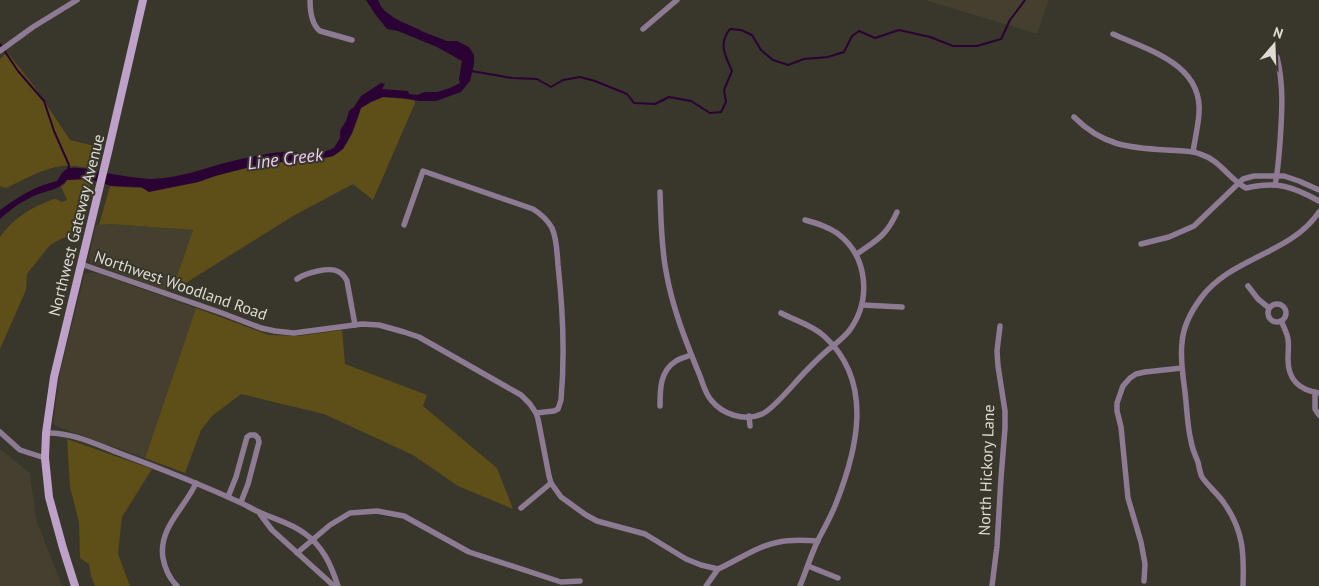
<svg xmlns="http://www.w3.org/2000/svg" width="1319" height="586" viewBox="0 0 1319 586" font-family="'PT Sans',sans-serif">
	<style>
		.built { fill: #443f2e }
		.green { fill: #5e4e17 }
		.water { fill: #2a0334 }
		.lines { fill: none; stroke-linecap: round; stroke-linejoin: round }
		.stream { stroke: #2a0334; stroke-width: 2 }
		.minor { stroke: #8d7a93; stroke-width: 5.5 }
		.secondary { stroke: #bea1c8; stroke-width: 8 }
		.labels { text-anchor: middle; stroke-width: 4; stroke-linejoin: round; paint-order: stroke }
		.street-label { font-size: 16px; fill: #dddbd4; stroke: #39362b }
		.water-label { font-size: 18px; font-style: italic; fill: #efcbfa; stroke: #39362b }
	</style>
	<rect width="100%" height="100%" fill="#39362b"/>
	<g class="built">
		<path d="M925,0H1049L1037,34Z"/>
		<path d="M110,224L193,230L177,276L166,291L90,262L89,257L96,225Z"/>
		<path d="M91,272L99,274L196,308L145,458L58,427L53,423L60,372L84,277L85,274Z"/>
		<path d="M0,449L30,473L36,519L62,586H0Z"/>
	</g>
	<g class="green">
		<path d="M7,52L34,86L70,140L99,147L94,169C84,167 73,165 62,166C43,168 24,180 6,188L0,186V59Z"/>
		<path d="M383,97L414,100L415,103L373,200L353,184L293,216L181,286L179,292L168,288L177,276L193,230L110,224L99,225L110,186C137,189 172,189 198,182C204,181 210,177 216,176C234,170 253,167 272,164C291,160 314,164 333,156C348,150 357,123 361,108L371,102Z"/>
		<path d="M73,179H92L78,234L63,238L50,245L27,274L26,290L0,349V237C12,219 33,206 54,199H56L62,202L67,200L61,186L64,185L67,180Z"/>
		<path d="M196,308L269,335L299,336L342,330L345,364L427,395L423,406L497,468L513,509L458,486L413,455L324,414L241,394L212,416L201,430L185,473L145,458Z"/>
		<path d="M67,439L152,469L122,517L118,554L130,586H95L91,576L89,564L80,558L79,522L70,487Z"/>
	</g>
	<path class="water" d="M366,0H378C384,17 406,23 420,30L421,31L447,41H457L469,47L474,55V64L470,81L461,92L436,101H420L402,98L383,97L371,102L361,108L352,133L343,149L333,156L318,159L280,162L246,168L215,176L198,182L149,192L141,187L111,186L90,179L67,180C61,189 46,191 36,195C22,201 11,209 0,219V210C18,197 35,186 57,181C60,177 62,171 67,169C78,165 100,172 112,174C124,176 137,178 149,179C183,179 213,164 246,158C255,156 286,150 295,152C297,152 299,154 301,155C313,157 324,152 334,148L340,138V131L346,121L349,111L354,107L361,96L381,83L385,84L382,89L408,91L409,94L417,95L425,92H437L450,88L460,83L459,79L462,61L437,47L398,31L387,29L375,14Z"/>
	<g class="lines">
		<g class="stream">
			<path d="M0,44L18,71L44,101L54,131L69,165L68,171"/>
			<path d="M471,71L495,75L512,78L537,79L551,87L563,80L580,77L595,81L627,94L634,103L655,104L669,97L691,101L710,113L721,112L726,102L724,90L732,71C725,55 718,44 730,29L741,30L752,35L761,50L773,60L788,65L804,59L828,57L844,52L852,36L859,31L875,38L899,30L930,37L953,46H977L1001,39L1010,20L1025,0"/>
		</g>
		<g class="minor">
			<path d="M310,0C310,11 311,24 320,31L352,40"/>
			<path d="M643,29L677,0"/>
			<path d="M1113,34C1148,50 1203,64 1199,114C1198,126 1195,139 1193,152"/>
			<path d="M0,51L33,27L77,0"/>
			<path d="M1074,117C1102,145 1128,148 1166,150C1177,151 1190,150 1200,154C1220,160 1229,179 1246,188C1276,181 1292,186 1319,201"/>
			<path d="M1275,185C1278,171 1279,156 1280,142C1282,113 1284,86 1277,57"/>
			<path d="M660,192C661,218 661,245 666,271C672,307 686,342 700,376C703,384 705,393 711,400C722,414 744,422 762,414C774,409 795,382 805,372C814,363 823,353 833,346C839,341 844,337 849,331C872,300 868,256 837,233C827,226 816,223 805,220"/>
			<path d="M404,225L423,171L533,209C541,214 547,219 552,228C557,239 557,253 558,265C563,310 565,355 561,400L558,409L554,411L536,413"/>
			<path d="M1141,244L1169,237L1194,226L1243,179L1254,176H1284L1299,181L1319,190"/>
			<path d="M857,254C877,240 887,235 897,212"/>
			<path d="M81,264L222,313L261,328L275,331L294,333L362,324L379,325L404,332L419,337L521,395L530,404L536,413L538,419L549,476L551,483L561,497L586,515L597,521L645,534L686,559L701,565L718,569C738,560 757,546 779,542C792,539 805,540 818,541"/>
			<path d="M297,279C305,273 331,266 339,272C343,274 345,277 347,281L355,325"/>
			<path d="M1248,286L1258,299L1269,308"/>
			<circle cx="1277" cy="313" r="9"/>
			<path d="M862,305L902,307"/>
			<path d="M781,313C796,321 812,325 824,336C875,382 857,451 835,506C830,518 824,529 818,540C811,555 806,571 800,586"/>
			<path d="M1281,321C1284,327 1287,333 1288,339C1289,346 1288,353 1288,359C1288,380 1299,390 1319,393"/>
			<path d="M1315,392V409L1319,415"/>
			<path d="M660,406C660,389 660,371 676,361C680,358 686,357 691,355"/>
			<path d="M749,416L750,426"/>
			<path d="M0,432L20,450L45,458"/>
			<path d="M46,433C71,432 96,444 119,453C159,468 200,484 239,502C246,505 252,509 259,512C274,519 291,523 304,533C323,546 331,565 338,586"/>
			<path d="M228,497L236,477L247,437L250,435H255L258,438L259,442L248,484L241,502"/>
			<path d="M521,508L551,483"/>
			<path d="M260,514L272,530L334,586"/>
			<path d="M297,553L330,525L350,513L377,511L404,516L469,552L561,582L580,581"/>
			<path d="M808,566L838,578"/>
			<path d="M1144,581L1145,564L1141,542L1128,498L1121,427L1117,411V403L1123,386L1130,378L1136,374L1145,372L1182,368"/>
			<path d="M177,586C169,578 165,569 163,558C158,528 185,508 196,483"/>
			<path d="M706,586L718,569"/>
			<path d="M992,586L997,546L1001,478L1005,428V411L998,366L997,351L1000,326"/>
			<path d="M1243,586C1244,554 1244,531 1224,503C1218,494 1208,486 1202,477C1200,473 1199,467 1198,462C1195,455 1192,448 1191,441C1187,425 1187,408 1185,392C1183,376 1180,359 1182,343C1183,327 1192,310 1201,298C1231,257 1291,254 1319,212"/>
		</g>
		<path class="secondary" d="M75,586L63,548L49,497L45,458L46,433L54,377L108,152L143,0"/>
	</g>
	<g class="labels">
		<g class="street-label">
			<text transform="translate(76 225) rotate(-76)" y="6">Northwest Gateway Avenue</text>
			<text transform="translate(181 285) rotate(19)" y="6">Northwest Woodland Road</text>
			<text transform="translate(986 470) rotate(-88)" y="6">North Hickory Lane</text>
		</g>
		<g class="water-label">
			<text transform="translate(285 159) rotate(-7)" y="6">Line Creek</text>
		</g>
	</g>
	<g transform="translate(1274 45) rotate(19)" stroke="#39362b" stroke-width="4" paint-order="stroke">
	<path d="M0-4L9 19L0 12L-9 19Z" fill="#dddbd4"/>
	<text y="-8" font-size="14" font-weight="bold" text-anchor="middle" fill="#dddbd4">N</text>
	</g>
</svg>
